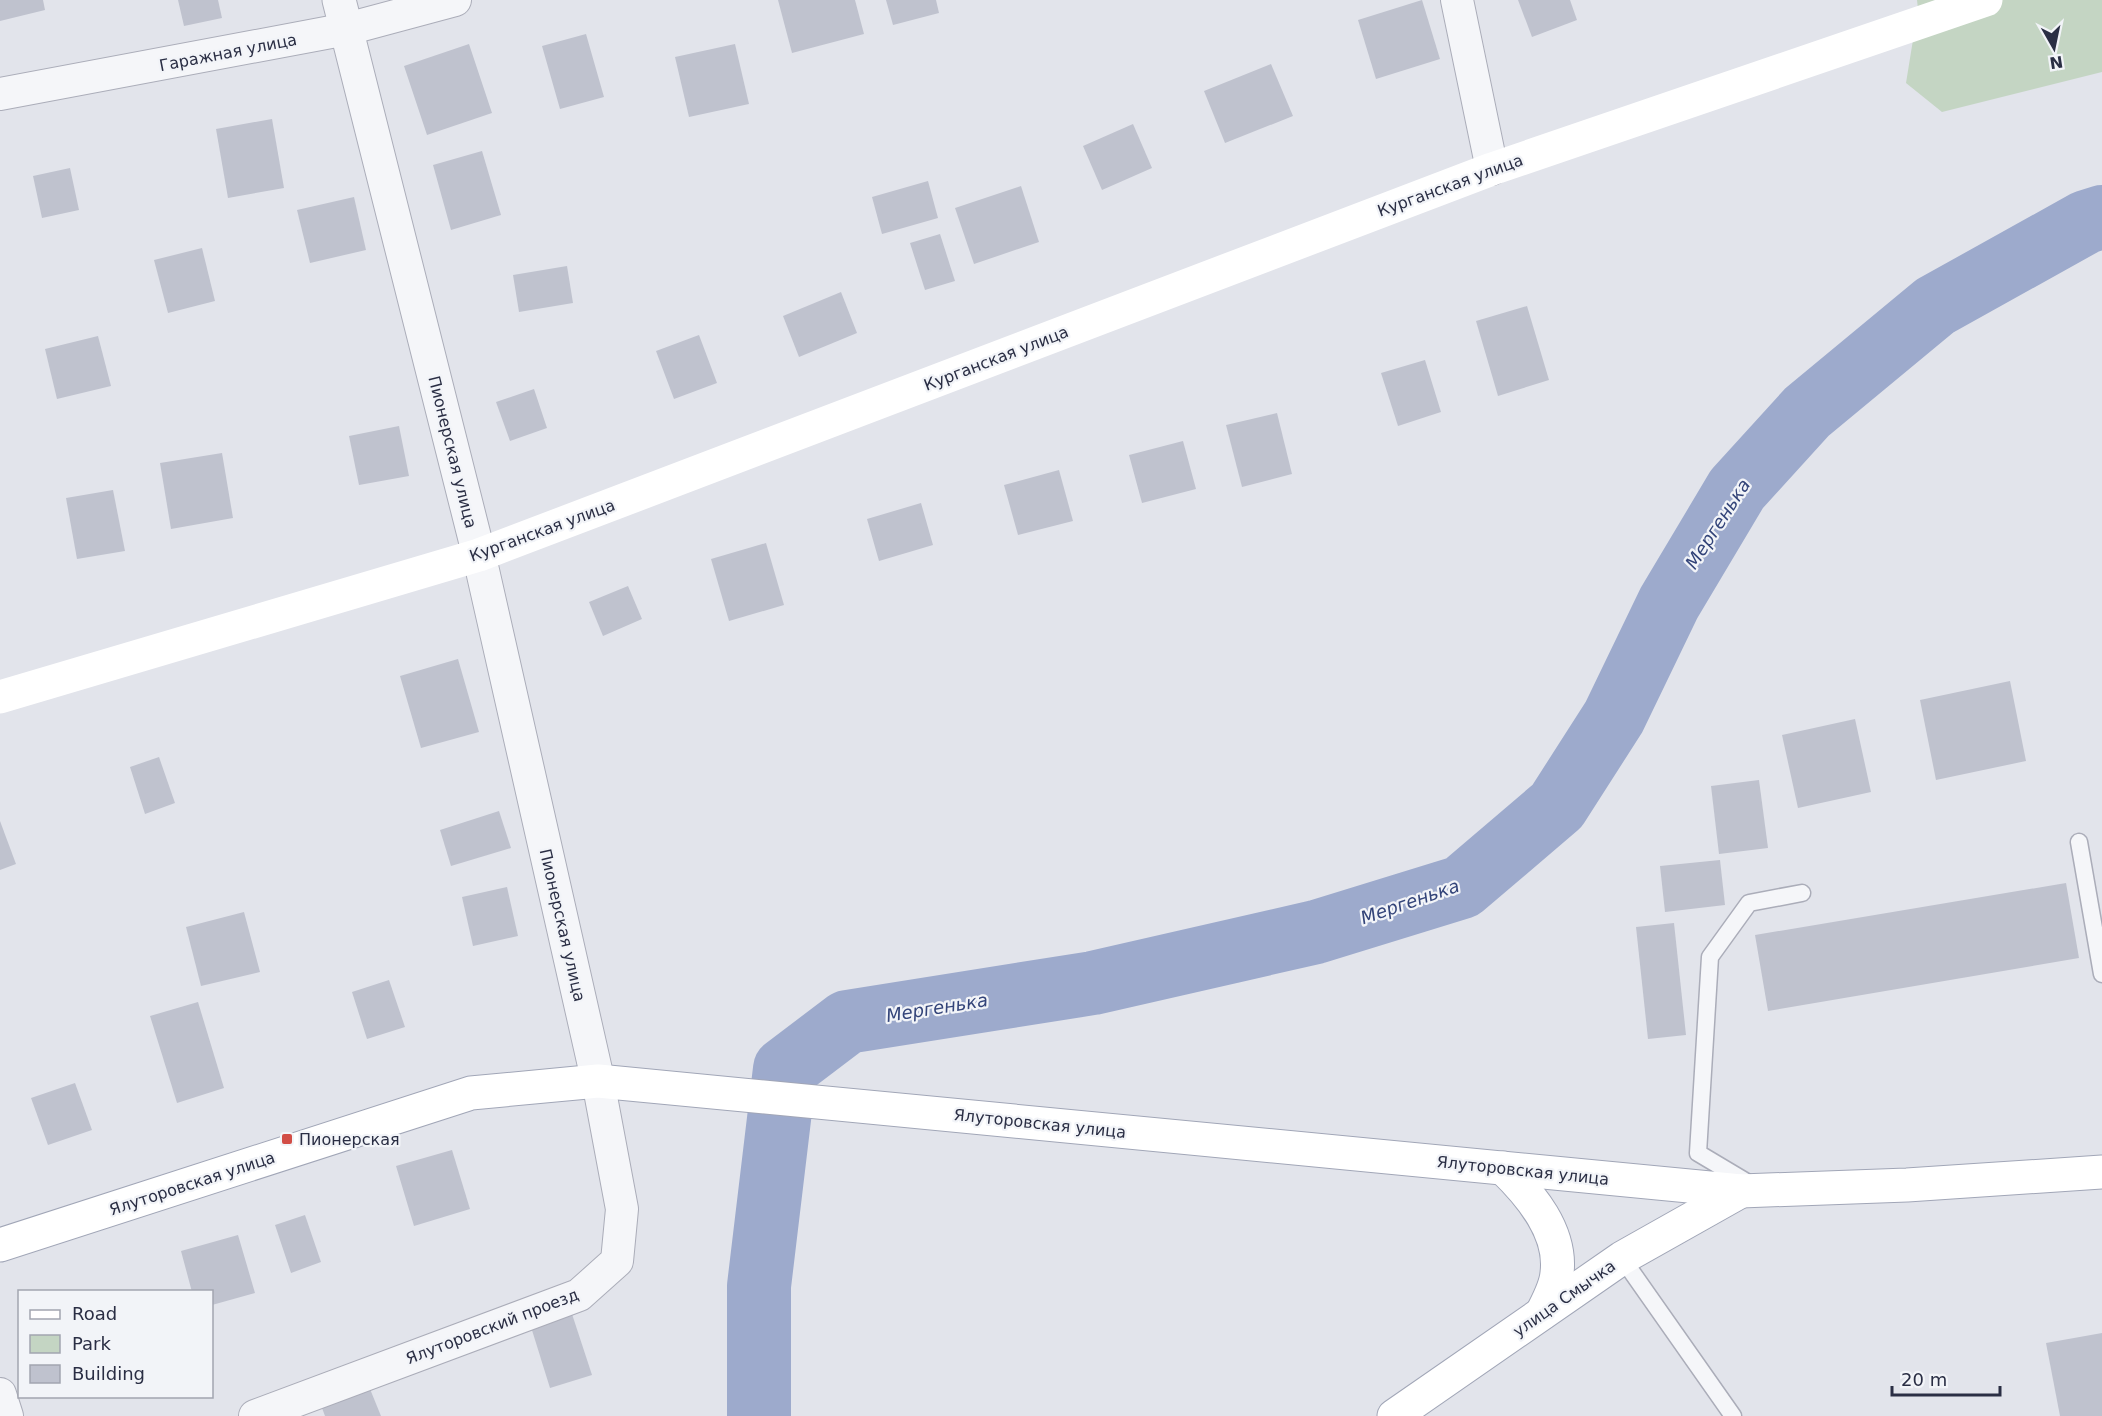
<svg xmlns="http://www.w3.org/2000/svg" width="2102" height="1416" viewBox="0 0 2102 1416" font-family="'DejaVu Sans',sans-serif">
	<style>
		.green { fill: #c4d5c3 }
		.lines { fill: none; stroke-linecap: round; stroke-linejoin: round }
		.river { stroke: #9daacc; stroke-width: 64 }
		.building { fill: #bfc2ce }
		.service-casing { stroke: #abadb9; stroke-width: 19 }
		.minor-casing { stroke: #abadb9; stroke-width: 34 }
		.tertiary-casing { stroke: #abadb9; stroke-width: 35 }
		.primary-casing { stroke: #a1a6b7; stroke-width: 35 }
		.service { stroke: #f5f6f9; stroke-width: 16 }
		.minor { stroke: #f5f6f9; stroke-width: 32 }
		.tertiary { stroke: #f5f6f9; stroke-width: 33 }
		.secondary { stroke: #fff; stroke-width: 33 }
		.primary { stroke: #fff; stroke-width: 33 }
		.poi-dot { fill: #d24d46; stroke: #f2f4f8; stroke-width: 2 }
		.labels { text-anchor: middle; stroke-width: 4.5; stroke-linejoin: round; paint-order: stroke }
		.street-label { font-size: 16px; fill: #2a2e44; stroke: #f2f4f8 }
		.poi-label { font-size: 16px; fill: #2a2e44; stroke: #f2f4f8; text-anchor: start }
		.water-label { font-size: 18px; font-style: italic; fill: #334479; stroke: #f2f4f8 }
	</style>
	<rect width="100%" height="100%" fill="#e2e4eb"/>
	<path class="green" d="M1917,0H2102V72L1942,112L1906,83L1918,9Z"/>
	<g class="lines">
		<path class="river" d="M759,1416V1286L785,1069L847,1022L1093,983L1316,932L1462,887L1557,806L1614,717L1669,603L1737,489L1807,412L1935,306L2086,222L2102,217"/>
	</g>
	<g class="building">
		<path d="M0,0H43L45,10L0,21Z"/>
		<path d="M178,0H218L222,18L184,26Z"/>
		<path d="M778,0H855L864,34L792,53Z"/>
		<path d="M886,0H936L939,13L893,25Z"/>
		<path d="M1422,0L1440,59L1376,79L1358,20Z"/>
		<path d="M1518,0H1570L1577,20L1532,37Z"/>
		<path d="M586,34L604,97L560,109L542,46Z"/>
		<path d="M469,44L492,113L427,135L404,66Z"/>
		<path d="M735,44L749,104L689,117L675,57Z"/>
		<path d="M1271,64L1293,116L1225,143L1204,91Z"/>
		<path d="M272,119L284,188L228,198L216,129Z"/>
		<path d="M1133,124L1152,168L1102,190L1083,146Z"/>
		<path d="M482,151L501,215L451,230L433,165Z"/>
		<path d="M70,168L79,210L42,218L33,176Z"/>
		<path d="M928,181L938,218L882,234L872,197Z"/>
		<path d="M1021,186L1039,242L974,264L955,208Z"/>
		<path d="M354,197L366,250L310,263L297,210Z"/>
		<path d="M940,234L955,281L925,290L910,243Z"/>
		<path d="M202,248L215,301L168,313L154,260Z"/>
		<path d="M567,266L573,303L519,312L513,275Z"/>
		<path d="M841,292L857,333L799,357L783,316Z"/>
		<path d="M1527,306L1549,380L1498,396L1476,321Z"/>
		<path d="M699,335L717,383L674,399L656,351Z"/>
		<path d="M98,336L111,386L57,399L45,349Z"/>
		<path d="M1425,360L1441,412L1398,426L1381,373Z"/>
		<path d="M534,389L547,428L510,441L496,402Z"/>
		<path d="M1277,413L1292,474L1242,487L1226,425Z"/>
		<path d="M399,426L409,476L359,485L349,436Z"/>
		<path d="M1183,441L1196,489L1142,503L1129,455Z"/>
		<path d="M222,453L233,518L171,529L160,463Z"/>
		<path d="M1059,470L1073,521L1018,535L1004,485Z"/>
		<path d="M113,490L125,551L77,559L66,498Z"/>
		<path d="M921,503L933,545L879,561L867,519Z"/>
		<path d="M766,543L784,605L729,621L711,559Z"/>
		<path d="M628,586L642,619L603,636L589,602Z"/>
		<path d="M458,659L479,732L421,748L400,676Z"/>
		<path d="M2010,681L2026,761L1936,780L1920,700Z"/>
		<path d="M1855,719L1871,792L1798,808L1782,735Z"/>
		<path d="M159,757L175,803L145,814L130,767Z"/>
		<path d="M1759,780L1768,848L1719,854L1711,786Z"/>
		<path d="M499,811L511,848L451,866L440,830Z"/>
		<path d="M0,821L16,864L0,870Z"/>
		<path d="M1720,860L1725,905L1665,912L1660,866Z"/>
		<path d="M2066,883L2079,958L1768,1011L1755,935Z"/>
		<path d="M507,887L518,936L473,946L462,897Z"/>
		<path d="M244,912L260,972L201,986L186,927Z"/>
		<path d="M1674,923L1686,1035L1648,1039L1636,927Z"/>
		<path d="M389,980L405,1027L367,1039L352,992Z"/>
		<path d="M198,1002L224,1088L177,1103L150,1016Z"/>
		<path d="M75,1083L92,1130L48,1145L31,1098Z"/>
		<path d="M452,1150L470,1209L414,1226L396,1166Z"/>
		<path d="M305,1215L321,1262L291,1273L275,1225Z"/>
		<path d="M238,1235L255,1293L212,1305V1292H192L181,1251Z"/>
		<path d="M572,1314L592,1375L550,1388L531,1327Z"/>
		<path d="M2102,1333V1416H2060L2046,1343Z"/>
		<path d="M370,1389L381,1416H325L322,1408Z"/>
	</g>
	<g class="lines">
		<defs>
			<g id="service">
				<path d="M2079,842L2102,974"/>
				<path d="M1750,1184L1698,1153L1710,957L1749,903L1802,893"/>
				<path d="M1622,1258L1733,1416"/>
			</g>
			<g id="minor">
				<path d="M1457,0L1492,169"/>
				<path d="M0,94L347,29L455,0"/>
				<path d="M0,1394L7,1416"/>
				<path d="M255,1416L579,1295L617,1261L622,1209L598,1081"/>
			</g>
			<path id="tertiary" d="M339,0L479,555L598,1081"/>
			<g id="primary">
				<path d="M1503,1168C1531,1195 1562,1232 1557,1273C1556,1287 1548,1301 1542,1313"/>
				<path d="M0,1245L471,1093L598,1081L1741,1191L1907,1185L2102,1172"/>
				<path d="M1394,1416L1622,1258L1741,1191"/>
			</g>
		</defs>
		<use href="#service" class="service-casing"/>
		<use href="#minor" class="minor-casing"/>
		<use href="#tertiary" class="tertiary-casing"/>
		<use href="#primary" class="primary-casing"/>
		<use href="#service" class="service"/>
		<use href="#minor" class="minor"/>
		<use href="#tertiary" class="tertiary"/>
		<path class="secondary" d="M0,697L479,555L1492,169L1986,0"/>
		<use href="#primary" class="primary"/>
	</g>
	<rect class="poi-dot" x="281" y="1133" width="12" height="12" rx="3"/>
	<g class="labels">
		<g class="street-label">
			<text transform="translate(228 52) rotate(-11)" y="6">Гаражная улица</text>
			<text transform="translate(1450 185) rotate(-20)" y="6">Курганская улица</text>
			<text transform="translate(996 358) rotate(-21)" y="6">Курганская улица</text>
			<text transform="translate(453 452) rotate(76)" y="6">Пионерская улица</text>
			<text transform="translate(542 530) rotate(-20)" y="6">Курганская улица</text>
			<text transform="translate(563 925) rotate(77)" y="6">Пионерская улица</text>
			<text transform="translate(1040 1123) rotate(6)" y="6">Ялуторовская улица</text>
			<text transform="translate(1523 1170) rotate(6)" y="6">Ялуторовская улица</text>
			<text transform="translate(192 1183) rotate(-18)" y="6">Ялуторовская улица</text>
			<text transform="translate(1564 1298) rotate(-35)" y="6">улица Смычка</text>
			<text transform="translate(492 1326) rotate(-21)" y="6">Ялуторовский проезд</text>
		</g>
		<g class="poi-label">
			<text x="299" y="1145">Пионерская</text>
		</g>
		<g class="water-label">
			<text transform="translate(1718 524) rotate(-57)" y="6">Мергенька</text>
			<text transform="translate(1410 902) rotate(-19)" y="6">Мергенька</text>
			<text transform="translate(937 1008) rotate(-9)" y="6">Мергенька</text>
		</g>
	</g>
	<rect x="18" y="1290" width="195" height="108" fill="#f2f4f8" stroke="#a2a5b0" stroke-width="1.5"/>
	<rect x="30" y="1310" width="30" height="9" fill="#ffffff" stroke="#a2a5b0" stroke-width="1.5"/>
	<text x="72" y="1320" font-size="18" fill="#2a2e44">Road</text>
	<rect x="30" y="1335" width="30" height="18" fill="#c4d5c3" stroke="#a2a5b0" stroke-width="1.5"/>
	<text x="72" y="1350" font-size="18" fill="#2a2e44">Park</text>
	<rect x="30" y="1365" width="30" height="18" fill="#bfc2ce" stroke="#a2a5b0" stroke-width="1.5"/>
	<text x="72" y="1380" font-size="18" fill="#2a2e44">Building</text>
	<g transform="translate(2054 48) rotate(171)" stroke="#f2f4f8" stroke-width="4.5" paint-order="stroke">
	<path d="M0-4.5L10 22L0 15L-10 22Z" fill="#2a2e44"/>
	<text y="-9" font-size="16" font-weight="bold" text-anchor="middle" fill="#2a2e44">N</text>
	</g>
	<path d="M1892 1386v9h108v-9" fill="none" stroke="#2a2e44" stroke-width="3"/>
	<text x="1901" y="1386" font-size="18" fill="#2a2e44" stroke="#f2f4f8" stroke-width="4.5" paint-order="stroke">20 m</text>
</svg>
